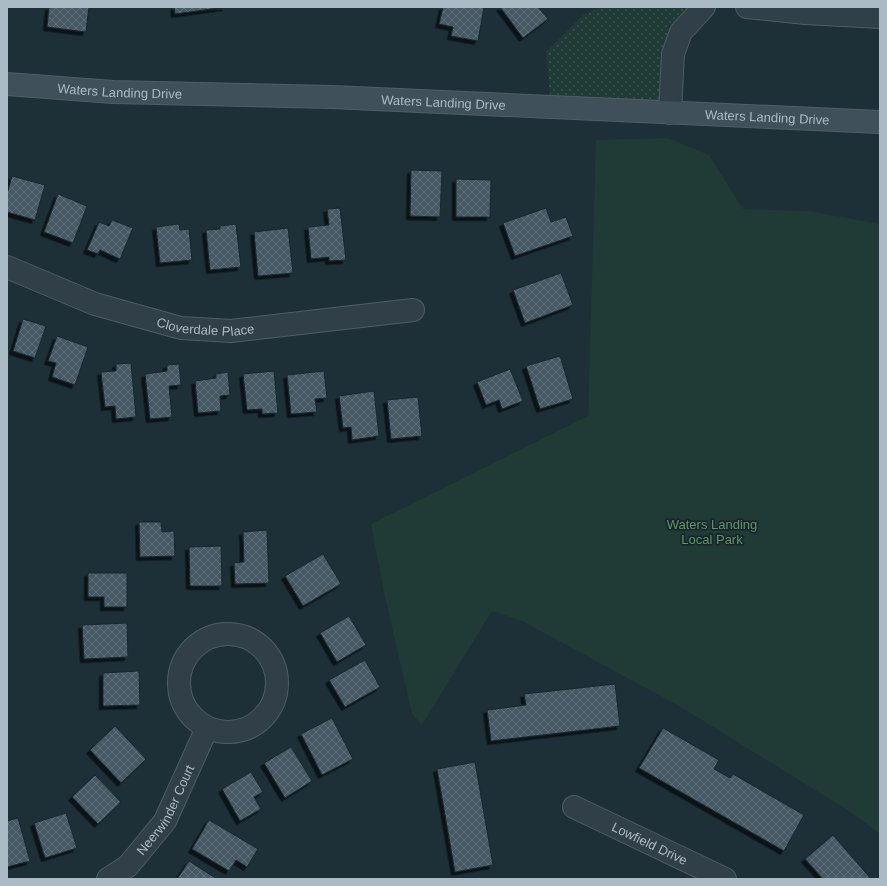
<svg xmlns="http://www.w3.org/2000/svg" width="887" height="886" viewBox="0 0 887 886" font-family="Arial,sans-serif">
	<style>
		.grass { fill: url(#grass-dots) }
		.park { fill: #203a36 }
		.building { fill: url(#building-cross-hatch); stroke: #19272e; filter: url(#shadow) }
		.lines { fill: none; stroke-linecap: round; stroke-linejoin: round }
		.street-casing { stroke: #4f5e66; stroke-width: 24 }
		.secondary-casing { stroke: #4f5e66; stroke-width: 24 }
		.street { stroke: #314048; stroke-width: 22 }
		.secondary { stroke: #3f505b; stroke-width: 22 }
		.labels { text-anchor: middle; stroke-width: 3.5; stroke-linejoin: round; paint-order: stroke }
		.street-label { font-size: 13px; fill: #abbbc5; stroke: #17252c }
		.park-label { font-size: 13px; fill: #629661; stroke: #17252c }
	</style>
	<defs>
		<pattern id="grass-dots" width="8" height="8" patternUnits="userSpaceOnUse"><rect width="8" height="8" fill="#203a36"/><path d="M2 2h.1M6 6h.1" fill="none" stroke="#3e5552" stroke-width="1.8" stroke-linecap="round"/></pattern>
		<pattern id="building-cross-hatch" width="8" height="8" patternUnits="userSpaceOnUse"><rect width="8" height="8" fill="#455964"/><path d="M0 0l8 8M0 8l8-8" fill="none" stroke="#5d6f79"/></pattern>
		<filter id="shadow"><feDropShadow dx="-3.5" dy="3.5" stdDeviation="0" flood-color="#0009"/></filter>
	</defs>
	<rect width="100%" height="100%" fill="#1d2f37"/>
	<path class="grass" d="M603,7H704L681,32L670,113L551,108L546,52L584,14Z"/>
	<path class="park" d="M668,138L709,155L743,209L809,211L880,224V834L849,811L679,706L522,621L492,611L422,725L412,714L383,588L371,524L588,416L596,140Z"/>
	<g class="building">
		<path d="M49,7H89L86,32L47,27Z"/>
		<path d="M174,7H226L175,14Z"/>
		<path d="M443,7H484L478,41L451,36L453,27L439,24Z"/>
		<path d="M500,7H538L548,19L523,38Z"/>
		<path d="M411,170L442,171L440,217L410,216Z"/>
		<path d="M12,176L45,185L35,220L7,212V194Z"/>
		<path d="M456,179L491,180L490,217H456Z"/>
		<path d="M58,194L87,206L73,243L44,232Z"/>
		<path d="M340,208L346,260L329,261V257L311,259L308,227L329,225L327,209Z"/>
		<path d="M546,208L551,222L566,217L573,236L515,256L503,223Z"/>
		<path d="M112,220L133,228L120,259L100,250L98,254L87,250L99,222L109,226Z"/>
		<path d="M179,224L180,230L189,229L192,260L160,263L156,227Z"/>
		<path d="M236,224L241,267L210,270L206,230L220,229V226Z"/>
		<path d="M288,228L293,273L258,276L254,232Z"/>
		<path d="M561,273L573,305L525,323L513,290Z"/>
		<path d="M23,319L46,326L35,358L13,351Z"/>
		<path d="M57,336L88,347L75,385L52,377L56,363L48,361Z"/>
		<path d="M560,356L573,399L540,409L526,366Z"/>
		<path d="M131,363L136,417L116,419L115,406L105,407L101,372L116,371V364Z"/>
		<path d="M179,364L181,385L169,386L172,417L150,419L145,374L167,371V365Z"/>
		<path d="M510,369L523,401L502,409L499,400L486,405L477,382Z"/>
		<path d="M274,371L278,413L262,414V409L247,410L243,374Z"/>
		<path d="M324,371L327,398L315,399L317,412L291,414L287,375Z"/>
		<path d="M228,372L230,395L220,396L221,411L198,413L195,381L216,378V374Z"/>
		<path d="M374,391L379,436L352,440L351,427L343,428L339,396Z"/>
		<path d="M418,397L422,436L391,439L387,400Z"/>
		<path d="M139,522H161L162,532L174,531L175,556L140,557Z"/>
		<path d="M267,530L269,583L235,584L234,563L244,562L243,532Z"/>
		<path d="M221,546L222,586H190L189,547Z"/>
		<path d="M323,554L341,584L303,606L285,576Z"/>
		<path d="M88,573H127V607H104V597H88Z"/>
		<path d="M349,616L366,645L337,662L320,633Z"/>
		<path d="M127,623L128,657L84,659L82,625Z"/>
		<path d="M365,660L380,687L345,707L329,680Z"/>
		<path d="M139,671L140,705L103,706V673Z"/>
		<path d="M615,684L620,726L491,741L487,710L526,705L524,694Z"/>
		<path d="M332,718L353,759L322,775L301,734Z"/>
		<path d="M115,726L146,759L121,783L90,750Z"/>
		<path d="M663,728L719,760L714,769L730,778L733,774L804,815L784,851L639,768Z"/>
		<path d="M291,747L312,781L285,798L264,763Z"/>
		<path d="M475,762L493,865L455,872L437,769Z"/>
		<path d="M251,772L263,792L254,797L261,809L240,821L222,789Z"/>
		<path d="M95,775L121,802L98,824L72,797Z"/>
		<path d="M66,813L77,848L45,858L34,823Z"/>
		<path d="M18,818L30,861L7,867V821Z"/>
		<path d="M209,820L258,849L247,867L236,860L229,871L192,849Z"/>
		<path d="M833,835L871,879H823L805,859Z"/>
		<path d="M189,861L217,879H177Z"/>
	</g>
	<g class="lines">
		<defs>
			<g id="street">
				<path d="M747,7L805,13L880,17"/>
				<path d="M670,113L673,54L681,32L704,7"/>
				<path id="s1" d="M7,267L95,304L181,328L231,331L413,310"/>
				<circle cx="228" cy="683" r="49"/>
				<path id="s2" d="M574,807L725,879"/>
				<path id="s3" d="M108,879L128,866L165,821L207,728"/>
			</g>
			<g id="secondary">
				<path id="s4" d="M7,84L113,92L332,97L880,122"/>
			</g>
		</defs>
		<use href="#street" class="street-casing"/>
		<use href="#secondary" class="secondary-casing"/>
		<use href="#street" class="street"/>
		<use href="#secondary" class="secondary"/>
	</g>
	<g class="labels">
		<g class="street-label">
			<text dy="5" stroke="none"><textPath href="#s4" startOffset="113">Waters Landing Drive</textPath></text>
			<text dy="5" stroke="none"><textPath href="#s4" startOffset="437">Waters Landing Drive</textPath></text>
			<text dy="5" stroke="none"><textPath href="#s4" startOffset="761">Waters Landing Drive</textPath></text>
			<text dy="5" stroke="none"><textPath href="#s1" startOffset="209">Cloverdale Place</textPath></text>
			<text dy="5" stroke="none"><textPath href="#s3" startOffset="92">Neerwinder Court</textPath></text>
			<text dy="5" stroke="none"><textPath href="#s2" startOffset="84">Lowfield Drive</textPath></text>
		</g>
		<g class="park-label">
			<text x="712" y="529">Waters Landing<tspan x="712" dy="15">Local Park</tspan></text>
		</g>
	</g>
	<rect width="887" height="886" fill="none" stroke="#abbbc5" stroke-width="16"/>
</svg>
